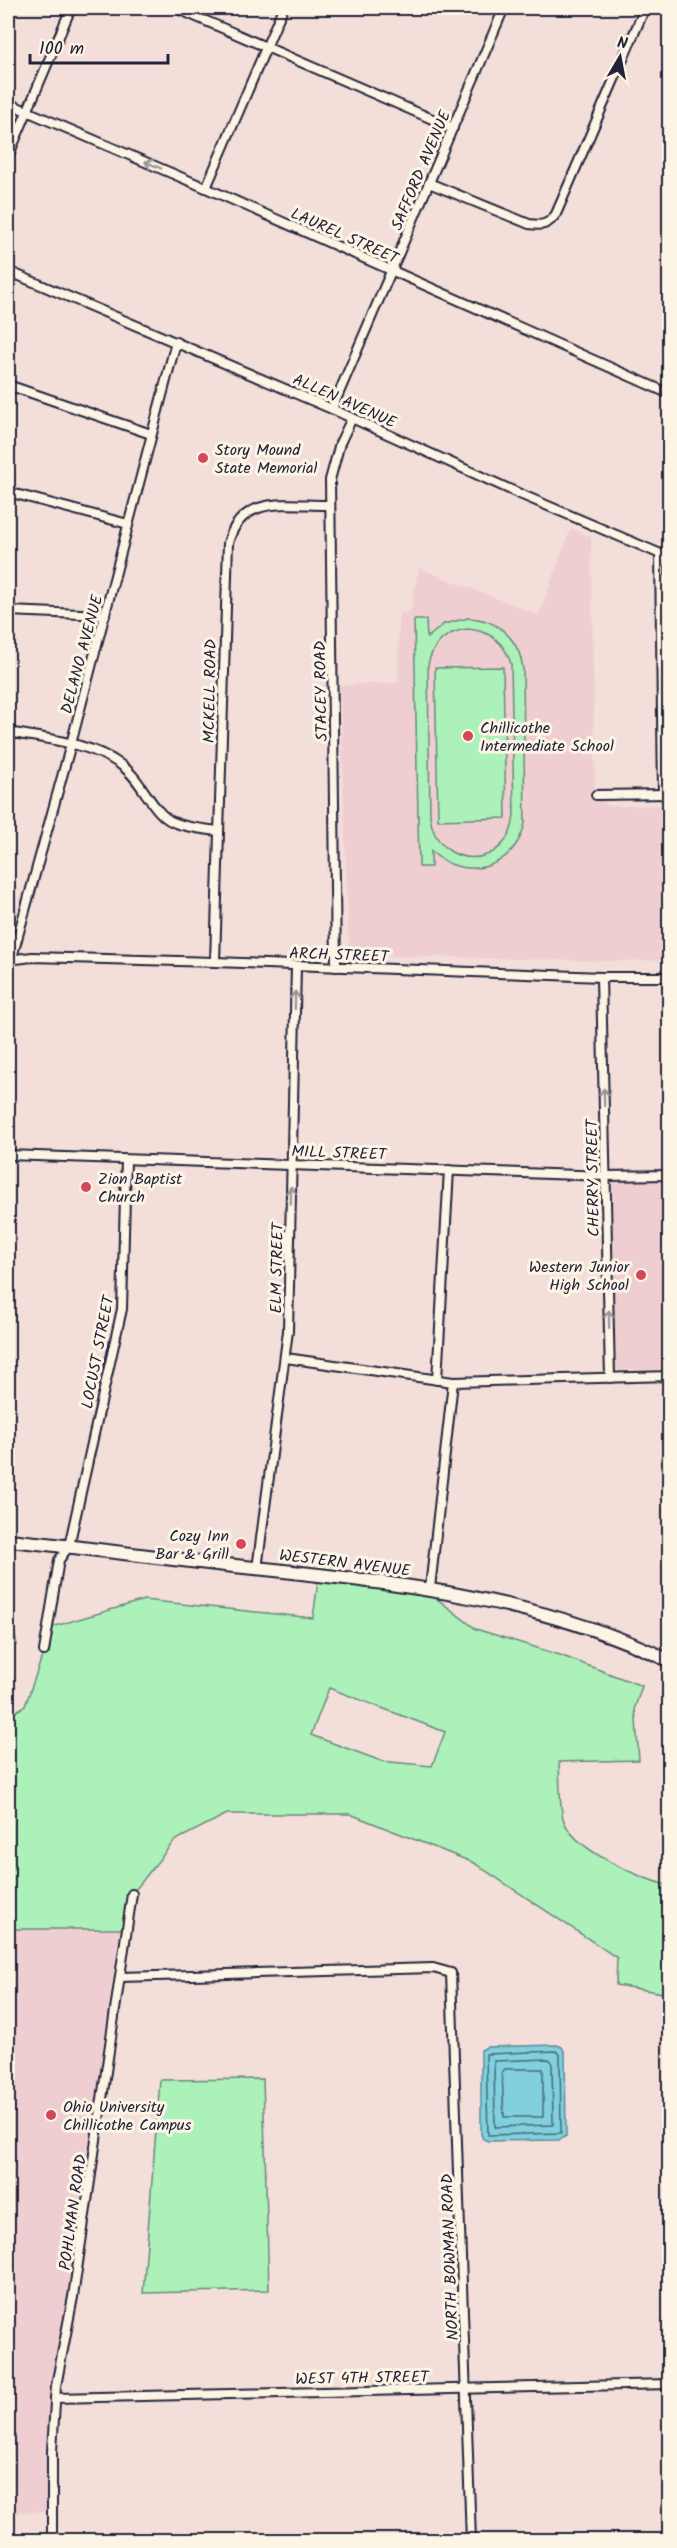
<svg xmlns="http://www.w3.org/2000/svg" width="677" height="2548" viewBox="0 0 677 2548" font-family="Kalam,sans-serif">
	<style>
		.built { fill: #efced1 }
		.green { fill: #acf0ba; stroke: #67897a; stroke-width: 1.5; fill-rule: evenodd }
		.water { fill: #81d0dd; stroke: #5b8a9c; stroke-width: 1.5 }
		.lines { fill: none; stroke-linecap: round; stroke-linejoin: round }
		.shore { stroke: #48687c; stroke-width: 1.5 }
		.minor-casing { stroke: #22223b; stroke-width: 12 }
		.primary-casing { stroke: #22223b; stroke-width: 16 }
		.minor { stroke: #fcf5e5; stroke-width: 8 }
		.primary { stroke: #fcf5e5; stroke-width: 12 }
		.oneway { stroke: #9a9698 }
		.poi-dot { fill: #d1495b; stroke: #fcf5e5; stroke-width: 2 }
		.labels { text-anchor: middle; stroke-width: 6; stroke-linejoin: round; paint-order: stroke }
		.street-label { font-size: 16px; fill: #22223b; stroke: #fcf5e5 }
		.poi-label { font-size: 16px; fill: #22223b; stroke: #fcf5e5; text-anchor: start }
	</style>
	<rect width="100%" height="100%" fill="#f4ded9"/>
	<filter id="ink" filterUnits="userSpaceOnUse"><feTurbulence type="fractalNoise" baseFrequency=".0167" numOctaves="2"/><feDisplacementMap in="SourceGraphic" scale="12" xChannelSelector="R" yChannelSelector="G"/><feConvolveMatrix kernelMatrix="1 2 1 2 8 2 1 2 1" color-interpolation-filters="sRGB"/></filter>
	<g filter="url(#ink)">
		<g class="built">
			<path d="M571,528L591,537L595,787L608,806L669,805V960L613,961L349,955L340,685L398,683L399,613L410,612L419,568L539,615Z"/>
			<path d="M669,1181V1369L614,1370L612,1182Z"/>
			<path d="M8,1922L120,1927L67,2304L49,2403L48,2511L8,2513Z"/>
		</g>
		<g class="green">
			<path d="M468,618C499,619 520,640 523,670L525,823C515,869 464,883 431,851V867H419L414,620H426L427,638L444,624ZM468,629C490,631 505,643 511,664L514,815C510,871 436,872 430,816L428,665C432,644 447,631 468,629Z"/>
			<path d="M503,667L506,818L438,820L435,668Z"/>
			<path d="M318,1581L432,1595L476,1629L560,1655L642,1686L635,1707L639,1760L559,1762C560,1780 559,1801 563,1818C571,1850 641,1878 669,1886V1994L616,1985L617,1958L474,1863L350,1814H227L174,1841L132,1894L127,1929H8V1716L25,1706L44,1651L48,1628L144,1600L313,1618ZM329,1688L445,1732L432,1766L381,1761L311,1735Z"/>
			<path d="M8,1605L17,1645L8,1644Z"/>
			<path d="M263,2079L269,2290L143,2293L160,2080Z"/>
		</g>
		<path class="water" d="M557,2045L562,2047L565,2053L566,2136L559,2140L488,2141L483,2139L481,2134V2050L487,2047Z"/>
		<g class="lines">
			<g class="shore">
				<path d="M556,2051L560,2054L561,2133L488,2135L486,2054Z"/>
				<path d="M549,2059L552,2062L553,2125L495,2127L494,2061Z"/>
				<path d="M505,2069H543V2117H504L502,2072Z"/>
			</g>
			<defs>
				<g id="minor">
					<path d="M176,8L453,128"/>
					<path d="M8,103L206,188L670,394"/>
					<path d="M8,157L71,8"/>
					<path d="M429,183L529,224C542,226 548,225 556,214L645,8"/>
					<path d="M206,188L283,8"/>
					<path d="M8,271L332,409L520,494L670,558"/>
					<path d="M8,385L151,434"/>
					<path d="M332,409L504,8"/>
					<path d="M8,492L128,524"/>
					<path d="M660,554L663,795"/>
					<path d="M8,611L105,615"/>
					<path d="M8,732C45,739 90,742 121,765C142,779 152,813 173,822C187,828 203,829 218,831"/>
					<path d="M596,795L670,794"/>
					<path d="M8,960L32,957L215,962L601,977H670"/>
					<path d="M215,962L228,543C242,493 288,506 330,505"/>
					<path d="M336,967L330,480L340,443L352,418"/>
					<path d="M8,972L71,744L176,342"/>
					<path d="M601,977L610,1378"/>
					<path d="M8,1155L606,1176L670,1175"/>
					<path d="M286,1358L453,1382L670,1376"/>
					<path d="M437,1380L449,1170"/>
					<path d="M257,1569L288,1331L296,966"/>
					<path d="M430,1588L453,1382"/>
					<path d="M44,1651L59,1560L69,1546L122,1309L126,1160"/>
					<path d="M120,1977L433,1968L451,1973L471,2540"/>
					<path d="M55,2398L670,2384"/>
					<path d="M52,2540V2451L56,2386L73,2297L132,1894"/>
				</g>
				<path id="primary" d="M8,1540C90,1548 173,1560 255,1568C395,1583 541,1598 670,1661"/>
			</defs>
			<use href="#minor" class="minor-casing"/>
			<use href="#primary" class="primary-casing"/>
			<use href="#minor" class="minor"/>
			<use href="#primary" class="primary"/>
		</g>
		<defs><path id="oneway-shaft" d="M-6 0H5M1.5-3L5.5 0L1.5 3" fill="none" stroke-width="1.6" stroke-linecap="round" stroke-linejoin="round" transform="scale(1.5)"/></defs>
		<g class="oneway">
			<use href="#oneway-shaft" transform="translate(153 165) rotate(-157)"/>
			<use href="#oneway-shaft" transform="translate(295 1000) rotate(-89)"/>
			<use href="#oneway-shaft" transform="translate(604 1097) rotate(-91)"/>
			<use href="#oneway-shaft" transform="translate(291 1195) rotate(-89)"/>
			<use href="#oneway-shaft" transform="translate(609 1319) rotate(-91)"/>
		</g>
	</g>
	<g class="poi-dot">
		<circle cx="203" cy="458" r="6"/>
		<circle cx="468" cy="736" r="6"/>
		<circle cx="86" cy="1187" r="6"/>
		<circle cx="641" cy="1275" r="6"/>
		<circle cx="241" cy="1544" r="6"/>
		<circle cx="51" cy="2115" r="6"/>
	</g>
	<g class="labels">
		<g class="street-label">
			<text transform="translate(420 170) rotate(-67)" y="6">SAFFORD AVENUE</text>
			<text transform="translate(345 235) rotate(24)" y="6">LAUREL STREET</text>
			<text transform="translate(345 400) rotate(24)" y="6">ALLEN AVENUE</text>
			<text transform="translate(81 654) rotate(-75)" y="6">DELANO AVENUE</text>
			<text transform="translate(209 691) rotate(-89)" y="6">MCKELL ROAD</text>
			<text transform="translate(320 691) rotate(-91)" y="6">STACEY ROAD</text>
			<text transform="translate(339 954) rotate(2)" y="6">ARCH STREET</text>
			<text transform="translate(339 1152) rotate(2)" y="6">MILL STREET</text>
			<text transform="translate(592 1178) rotate(-91)" y="6">CHERRY STREET</text>
			<text transform="translate(276 1268) rotate(-89)" y="6">ELM STREET</text>
			<text transform="translate(97 1352) rotate(-79)" y="6">LOCUST STREET</text>
			<text transform="translate(345 1562) rotate(7)" y="6">WESTERN AVENUE</text>
			<text transform="translate(72 2212) rotate(-82)" y="6">POHLMAN ROAD</text>
			<text transform="translate(449 2257) rotate(-92)" y="6">NORTH BOWMAN ROAD</text>
			<text transform="translate(362 2377) rotate(-1)" y="6">WEST 4TH STREET</text>
		</g>
		<g class="poi-label">
			<text x="215" y="455">Story Mound<tspan x="215" dy="18">State Memorial</tspan></text>
			<text x="480" y="733">Chillicothe<tspan x="480" dy="18">Intermediate School</tspan></text>
			<text x="98" y="1184">Zion Baptist<tspan x="98" dy="18">Church</tspan></text>
			<text x="629" y="1272" text-anchor="end">Western Junior<tspan x="629" dy="18">High School</tspan></text>
			<text x="229" y="1541" text-anchor="end">Cozy Inn<tspan x="229" dy="18">Bar &amp; Grill</tspan></text>
			<text x="63" y="2112">Ohio University<tspan x="63" dy="18">Chillicothe Campus</tspan></text>
		</g>
	</g>
	<rect width="677" height="2548" fill="none" stroke="#fcf5e5" stroke-width="30"/>
	<rect x="15" y="15" width="647" height="2518" fill="none" stroke="#22223b" stroke-width="2" filter="url(#ink)"/>
	<g transform="translate(620 57) rotate(10)" stroke="#fcf5e5" stroke-width="4.5" paint-order="stroke">
	<path d="M0-4.5L10 22L0 15L-10 22Z" fill="#22223b"/>
	<text y="-9" font-size="16" font-weight="bold" text-anchor="middle" fill="#22223b">N</text>
	</g>
	<path d="M30 54v9h138v-9" fill="none" stroke="#22223b" stroke-width="3"/>
	<text x="39" y="54" font-size="18" fill="#22223b" stroke="#fcf5e5" stroke-width="4.5" paint-order="stroke">100 m</text>
</svg>
